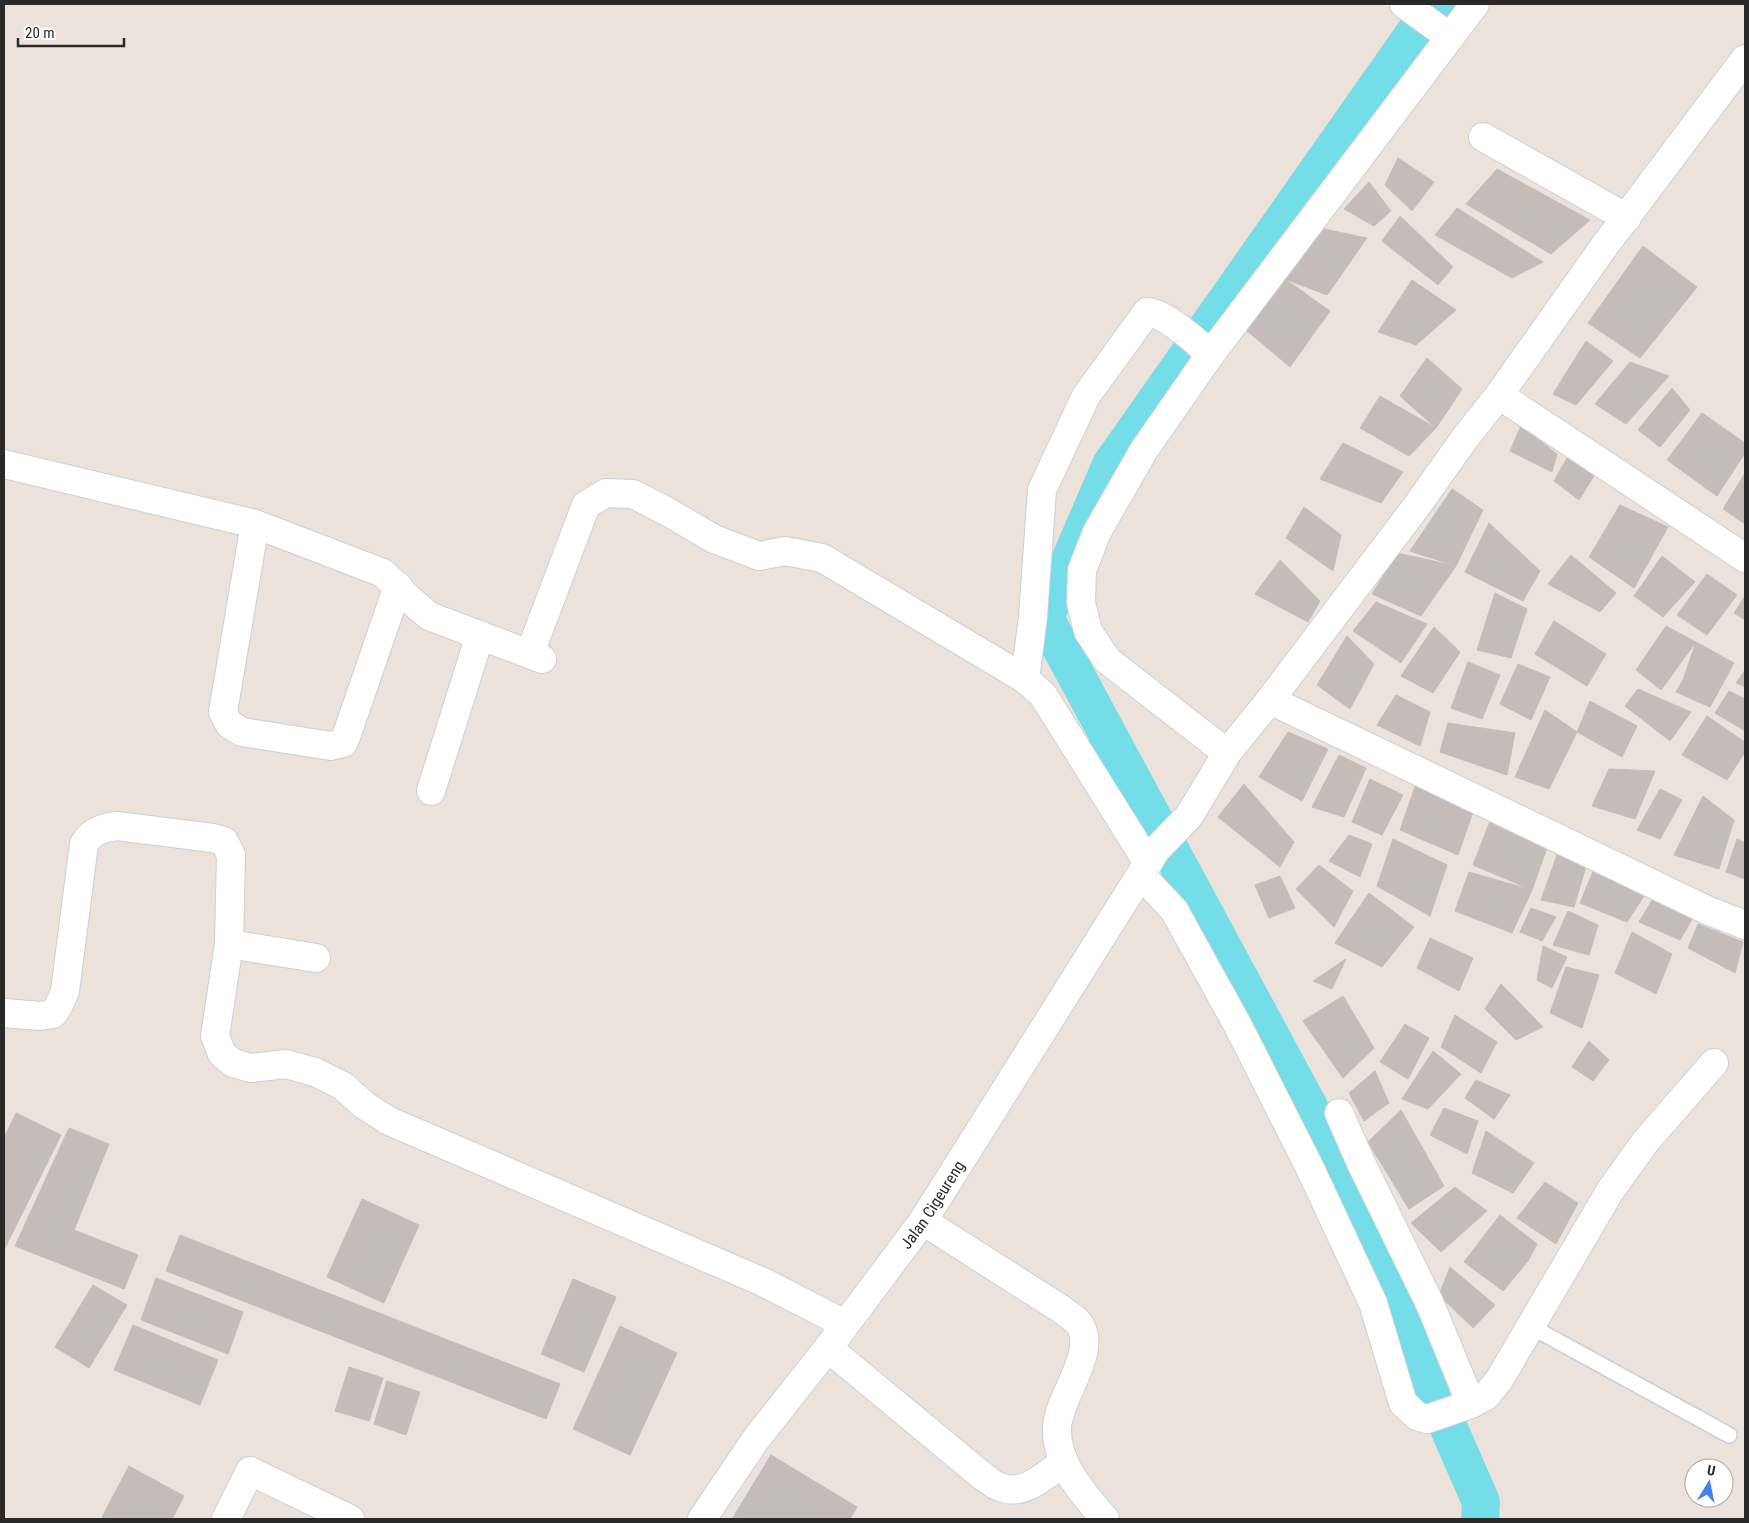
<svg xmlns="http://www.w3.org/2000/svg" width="1749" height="1523" viewBox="0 0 1749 1523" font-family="'Roboto Condensed',sans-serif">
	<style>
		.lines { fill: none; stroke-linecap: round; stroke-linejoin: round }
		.canal { stroke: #74dde7; stroke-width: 38 }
		.building { fill: #c3bcb8; stroke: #c6bdb6 }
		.service-casing { stroke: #cad0da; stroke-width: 18 }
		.minor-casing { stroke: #cad0da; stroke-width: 30 }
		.tertiary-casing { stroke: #cad0da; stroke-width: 30 }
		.service { stroke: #fff; stroke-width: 15 }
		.minor { stroke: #fff; stroke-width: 28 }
		.tertiary { stroke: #fff; stroke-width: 28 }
		.labels { text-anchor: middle; stroke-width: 4; stroke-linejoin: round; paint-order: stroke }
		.street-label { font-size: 16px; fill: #292929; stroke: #fff }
	</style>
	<rect width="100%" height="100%" fill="#ebe2dc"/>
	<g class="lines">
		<path class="canal" d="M1435,4L1111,465L1045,618L1309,1107L1481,1502L1480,1519"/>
	</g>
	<g class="building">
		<path d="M1398,158L1434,182L1412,211L1385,185Z"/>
		<path d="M1497,169L1590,220L1551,254L1466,204Z"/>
		<path d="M1369,182L1391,211L1374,226L1344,209Z"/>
		<path d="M1457,208L1543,262L1512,278L1435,235Z"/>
		<path d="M1400,216L1453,267L1438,285L1382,241Z"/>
		<path d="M1319,228L1367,238L1327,295L1285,279Z"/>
		<path d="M1643,246L1697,287L1640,358L1588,323Z"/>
		<path d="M1285,279L1330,311L1290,367L1246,330Z"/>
		<path d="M1412,280L1456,310L1416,345L1378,332Z"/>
		<path d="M1586,341L1613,361L1576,405L1553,394Z"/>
		<path d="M1427,358L1462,389L1436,428L1400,396Z"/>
		<path d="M1630,362L1669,376L1626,424L1595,404Z"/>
		<path d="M1672,388L1690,410L1660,447L1638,430Z"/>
		<path d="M1380,396L1436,428L1409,456L1360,428Z"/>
		<path d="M1702,413L1745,443V453L1717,496L1667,460Z"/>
		<path d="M1521,426L1557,454L1552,472L1510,451Z"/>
		<path d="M1343,443L1403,472L1381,503L1320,479Z"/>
		<path d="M1571,451L1597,471L1579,500L1554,481Z"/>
		<path d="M1745,473V524L1723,509Z"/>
		<path d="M1452,489L1483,510L1456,566L1410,551Z"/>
		<path d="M1620,505L1668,527L1634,588L1589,557Z"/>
		<path d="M1304,507L1341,535L1333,571L1286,538Z"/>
		<path d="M1489,523L1540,571L1523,601L1465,572Z"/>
		<path d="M1397,553L1456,566L1421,616L1372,594Z"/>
		<path d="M1571,555L1616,593L1600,612L1548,584Z"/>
		<path d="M1662,556L1695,582L1663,617L1634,596Z"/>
		<path d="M1280,560L1320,601L1308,622L1255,594Z"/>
		<path d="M1707,574L1737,595L1707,635L1677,615Z"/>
		<path d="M1495,593L1527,609L1511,658L1477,650Z"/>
		<path d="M1745,596V620L1734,613Z"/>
		<path d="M1376,602L1427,624L1401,663L1353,631Z"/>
		<path d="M1554,621L1606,654L1587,686L1535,654Z"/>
		<path d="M1666,626L1696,642L1661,690L1636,670Z"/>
		<path d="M1434,627L1460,652L1433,693L1401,676Z"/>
		<path d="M1347,636L1374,664L1350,709L1317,685Z"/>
		<path d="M1696,642L1734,663L1710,707L1676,692L1683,680Z"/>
		<path d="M1468,662L1500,675L1482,719L1451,708Z"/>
		<path d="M1518,664L1550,677L1531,720L1500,704Z"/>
		<path d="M1745,670V687L1736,683Z"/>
		<path d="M1638,689L1691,712L1670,741L1625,706Z"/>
		<path d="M1729,691L1745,699V731L1715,713Z"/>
		<path d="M1396,695L1430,712L1420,746L1377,725Z"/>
		<path d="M1590,701L1637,726L1622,757L1577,732Z"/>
		<path d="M1545,710L1577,732L1549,789L1515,777Z"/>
		<path d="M1707,716L1745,742V752L1727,780L1682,755Z"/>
		<path d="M1448,723L1515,733L1507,775L1440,752Z"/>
		<path d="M1288,732L1328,749L1302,801L1259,777Z"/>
		<path d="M1339,755L1366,768L1344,817L1312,807Z"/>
		<path d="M1609,769L1655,771L1635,819L1592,806Z"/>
		<path d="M1370,779L1403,795L1382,835L1352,822Z"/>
		<path d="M1244,784L1294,842L1280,867L1218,817Z"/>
		<path d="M1416,784L1474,809L1458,855L1400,830Z"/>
		<path d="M1660,789L1682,800L1660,839L1637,830Z"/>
		<path d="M1703,796L1734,820L1719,869L1674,855Z"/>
		<path d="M1490,821L1549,842L1532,890L1473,865Z"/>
		<path d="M1349,835L1372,844L1360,877L1329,861Z"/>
		<path d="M1393,839L1447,865L1430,916L1377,886Z"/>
		<path d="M1737,839L1745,843V879L1726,872Z"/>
		<path d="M1559,849L1587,863L1574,907L1541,900Z"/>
		<path d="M1319,865L1353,891L1334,927L1296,889Z"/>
		<path d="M1594,869L1648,890L1627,922L1580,903Z"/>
		<path d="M1469,872L1532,890L1512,933L1455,911Z"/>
		<path d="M1280,876L1295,908L1269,918L1255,885Z"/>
		<path d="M1369,893L1414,927L1382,967L1335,943Z"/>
		<path d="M1654,897L1695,914L1680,940L1639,922Z"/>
		<path d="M1531,908L1556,917L1542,941L1520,932Z"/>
		<path d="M1568,911L1598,925L1589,955L1553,945Z"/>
		<path d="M1698,924L1743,942L1735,973L1688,948Z"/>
		<path d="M1632,932L1672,954L1656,994L1615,973Z"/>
		<path d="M1430,938L1473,958L1459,991L1417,968Z"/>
		<path d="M1543,946L1567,957L1552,988L1537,980Z"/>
		<path d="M1346,959L1332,989L1313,981Z"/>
		<path d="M1566,967L1599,975L1582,1028L1550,1013Z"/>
		<path d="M1501,984L1543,1027L1516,1040L1485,1009Z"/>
		<path d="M1343,996L1374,1048L1343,1078L1303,1021Z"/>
		<path d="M1455,1015L1497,1042L1481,1073L1441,1047Z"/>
		<path d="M1405,1024L1429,1038L1408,1079L1380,1062Z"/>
		<path d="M1589,1041L1609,1060L1593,1081L1572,1067Z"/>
		<path d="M1433,1051L1461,1074L1428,1109L1402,1099Z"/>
		<path d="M1375,1071L1389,1103L1364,1121L1349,1093Z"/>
		<path d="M1476,1080L1510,1095L1494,1119L1465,1098Z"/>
		<path d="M1444,1108L1478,1121L1467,1154L1430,1135Z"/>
		<path d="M1401,1110L1444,1186L1409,1209L1368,1142Z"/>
		<path d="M16,1113L61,1135L4,1250V1138Z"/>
		<path d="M69,1128L109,1144L74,1230L138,1255L124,1289L15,1246Z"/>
		<path d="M1486,1131L1534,1163L1513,1193L1472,1173Z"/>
		<path d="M1545,1182L1578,1203L1556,1244L1517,1218Z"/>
		<path d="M1455,1187L1487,1211L1441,1252L1411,1223Z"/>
		<path d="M362,1199L419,1225L384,1303L327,1277Z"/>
		<path d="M1500,1215L1537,1244L1528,1261L1503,1291L1464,1262Z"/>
		<path d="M180,1235L560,1384L546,1419L166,1271Z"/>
		<path d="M1450,1267L1495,1305L1473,1328L1439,1295Z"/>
		<path d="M156,1278L243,1312L228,1354L141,1320Z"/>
		<path d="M573,1279L616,1297L584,1372L541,1354Z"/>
		<path d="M93,1285L127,1305L89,1368L55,1347Z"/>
		<path d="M133,1325L218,1360L200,1405L114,1370Z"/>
		<path d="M620,1326L677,1353L630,1455L573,1429Z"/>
		<path d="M349,1367L383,1378L369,1421L335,1411Z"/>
		<path d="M387,1381L420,1392L406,1435L374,1424Z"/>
		<path d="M771,1455L857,1507L850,1519H732Z"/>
		<path d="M129,1466L184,1496L172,1519H105L102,1517Z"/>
	</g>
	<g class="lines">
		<defs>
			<path id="service" d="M1530,1326L1729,1435"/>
			<g id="minor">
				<path d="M1404,4L1450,37"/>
				<path d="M1483,137L1627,218"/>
				<path d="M1499,395L1745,558"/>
				<path d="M4,464L255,524L383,573L407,597L429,616L542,659"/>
				<path d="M255,524L223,712L229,724L242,732L331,746L343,743L347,734L398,586"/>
				<path d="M530,653L586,505L606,493L633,494L668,512L714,539L759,556L785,551L822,558L1025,679L1043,695L1148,863"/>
				<path d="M1025,679L1033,617L1042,490L1086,396L1147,312C1162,311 1199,343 1210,355"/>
				<path d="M1270,700L1709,911L1745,925"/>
				<path d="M1227,753L1107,660L1088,631L1081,603L1082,570L1097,532L1144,450L1210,355L1475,4"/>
				<path d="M431,791L480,635"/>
				<path d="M1141,875L1174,910L1237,1024L1309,1166L1373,1303L1403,1403L1417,1416L1427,1419L1471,1404L1486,1396L1499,1380L1610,1191L1646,1141L1714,1063"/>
				<path d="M229,944L215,1036L222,1054L233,1063L251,1068L286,1064L315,1072L343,1086L364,1105L389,1121L763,1282L845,1324"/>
				<path d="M4,1013L40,1016L53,1014L59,1005L65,991L84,844C92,831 102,828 117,826L213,838L224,841L231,855L229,944L316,958"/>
				<path d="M1339,1113L1361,1163L1430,1304L1471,1404"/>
				<path d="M923,1221L1061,1309C1067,1314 1078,1320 1081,1327C1096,1355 1057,1399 1057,1429C1056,1464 1084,1495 1105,1519"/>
				<path d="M828,1348L980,1474C986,1478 993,1485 1000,1487C1024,1497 1045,1475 1064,1462"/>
				<path d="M226,1519L250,1471L350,1519"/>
			</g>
			<g id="tertiary">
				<path id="s1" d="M702,1519L756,1439L828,1348L923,1221L1156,850L1189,816L1227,753L1270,700L1416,507L1465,438L1499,395L1603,248L1745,59"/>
			</g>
		</defs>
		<use href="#service" class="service-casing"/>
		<use href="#minor" class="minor-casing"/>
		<use href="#tertiary" class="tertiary-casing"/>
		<use href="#service" class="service"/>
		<use href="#minor" class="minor"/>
		<use href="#tertiary" class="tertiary"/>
	</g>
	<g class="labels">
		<g class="street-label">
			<text dy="6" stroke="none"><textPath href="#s1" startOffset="390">Jalan Cigeureng</textPath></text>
		</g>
	</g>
	<rect width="1749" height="1523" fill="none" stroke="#292929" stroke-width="10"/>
	<g transform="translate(1709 1483) rotate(10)"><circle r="24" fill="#ffffff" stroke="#a9a9a9"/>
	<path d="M0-4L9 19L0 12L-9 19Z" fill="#4482f0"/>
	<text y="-8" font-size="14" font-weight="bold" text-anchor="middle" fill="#292929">U</text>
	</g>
	<path d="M18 38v8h106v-8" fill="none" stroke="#292929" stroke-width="2.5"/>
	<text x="25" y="38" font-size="15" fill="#292929" stroke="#ffffff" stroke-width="4" paint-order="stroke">20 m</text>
</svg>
